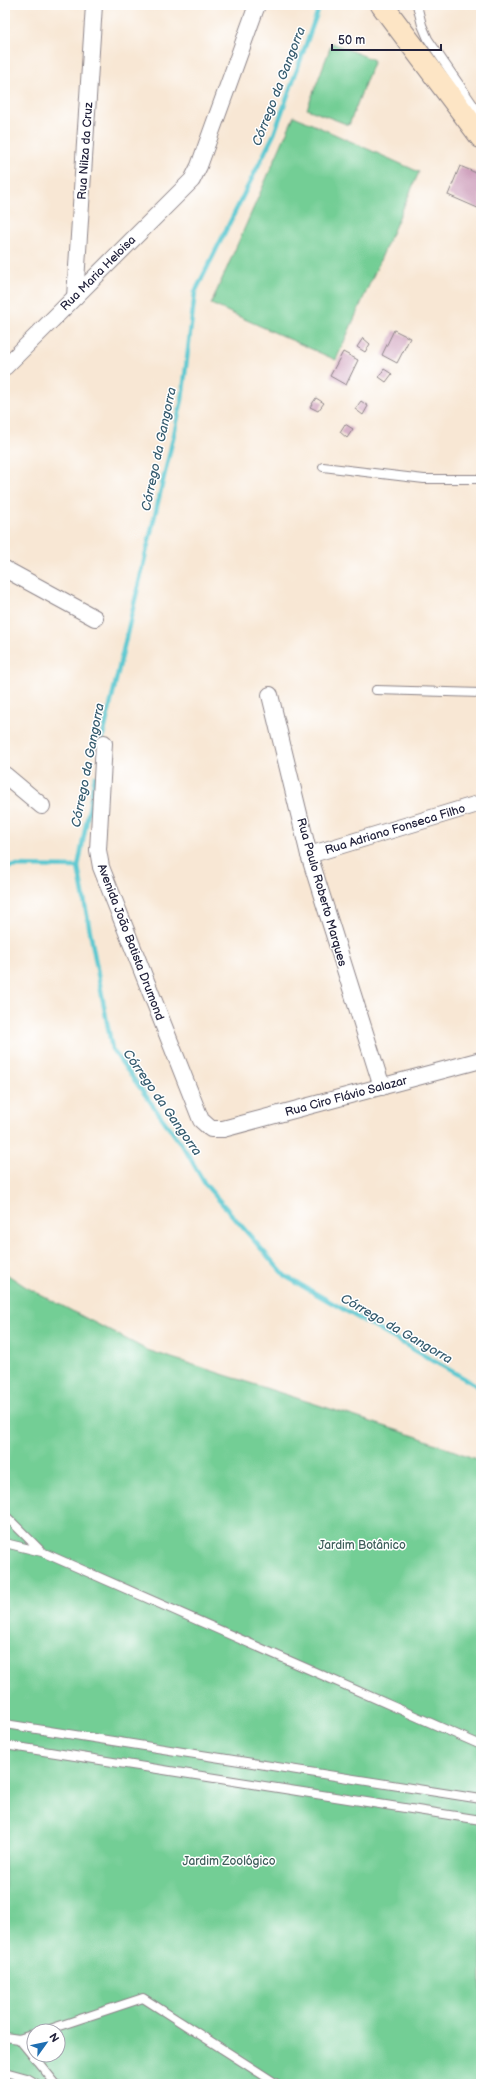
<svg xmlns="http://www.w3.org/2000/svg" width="486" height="2089" viewBox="0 0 486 2089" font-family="'Balsamiq Sans',sans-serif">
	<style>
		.green { fill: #73ce95; stroke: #4a7868; fill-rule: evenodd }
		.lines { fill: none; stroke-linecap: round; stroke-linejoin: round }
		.stream { stroke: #5bc8d0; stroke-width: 4.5 }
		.building { fill: #ca97b6 }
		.lane-casing { stroke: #8d8488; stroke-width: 10 }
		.street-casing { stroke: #8d8488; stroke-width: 18 }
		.secondary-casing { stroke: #8d8488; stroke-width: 24 }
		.lane { stroke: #fff; stroke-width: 8 }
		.street { stroke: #fff; stroke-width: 16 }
		.secondary { stroke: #fde5c5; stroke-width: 22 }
		.labels { text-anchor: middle; stroke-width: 3; stroke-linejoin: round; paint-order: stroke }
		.street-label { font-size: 12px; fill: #22223b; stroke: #fff }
		.park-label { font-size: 12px; fill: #3e5e5a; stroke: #fff }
		.water-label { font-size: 13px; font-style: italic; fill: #365c6f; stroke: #fff }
	</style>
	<rect width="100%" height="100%" fill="#fff"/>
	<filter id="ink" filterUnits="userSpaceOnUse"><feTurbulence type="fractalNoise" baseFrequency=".025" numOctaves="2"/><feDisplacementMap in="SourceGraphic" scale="8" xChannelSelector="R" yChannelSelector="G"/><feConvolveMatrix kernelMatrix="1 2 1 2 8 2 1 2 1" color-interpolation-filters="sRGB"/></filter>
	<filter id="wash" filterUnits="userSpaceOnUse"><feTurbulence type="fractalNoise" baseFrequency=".012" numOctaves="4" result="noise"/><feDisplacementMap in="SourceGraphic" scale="16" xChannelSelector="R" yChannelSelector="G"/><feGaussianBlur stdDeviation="0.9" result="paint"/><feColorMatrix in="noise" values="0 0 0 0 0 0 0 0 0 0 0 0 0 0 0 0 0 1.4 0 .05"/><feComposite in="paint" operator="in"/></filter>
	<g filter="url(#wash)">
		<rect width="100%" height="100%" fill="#f8e7d4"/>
		<g class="green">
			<path d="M332,43L374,60L349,125L307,109Z"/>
			<path d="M294,116L419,172L336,360L211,304Z"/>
			<path d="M5,1273L26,1287L147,1350L415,1436L481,1461V2084H5ZM34,2031H58V2055H34Z"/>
		</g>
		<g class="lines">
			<g class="stream">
				<path d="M102,740L182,400L195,292L274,134L320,5"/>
				<path d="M95,777L78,867L112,1049L186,1151L205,1184L285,1276L481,1388"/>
				<path d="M5,868L15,866L78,867"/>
			</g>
		</g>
		<g id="blocks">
			<g class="building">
				<path d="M460,166L481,175L480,209L448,195Z"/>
				<path d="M394,330L410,338L397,363L382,355Z"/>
				<path d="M363,338L370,344L365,352L357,347Z"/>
				<path d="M343,352L358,360L346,385L330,376Z"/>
				<path d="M384,369L392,374L386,382L379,377Z"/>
				<path d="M316,398L324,403L318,411L310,407Z"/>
				<path d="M361,401L368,406L363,415L355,409Z"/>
				<path d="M345,424L353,429L347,438L340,432Z"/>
			</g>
		</g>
	</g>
	<g filter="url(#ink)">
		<use href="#blocks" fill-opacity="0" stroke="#8d8488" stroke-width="1"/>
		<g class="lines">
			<defs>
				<g id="lane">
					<path d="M417,5L422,25L428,39L481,116"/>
					<path d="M323,467L424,479H481"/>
					<path d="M376,690L481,693"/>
					<path d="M5,1515L41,1551"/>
					<path d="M5,1543L42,1552L481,1745"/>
					<path d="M5,1724L481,1799"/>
					<path d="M5,1745L481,1820"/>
					<path d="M44,2031L143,1998L277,2084"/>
					<path d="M5,2037L19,2039L34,2034"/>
					<path d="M19,2039L56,2084"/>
					<path d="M5,2072L27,2078L37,2084"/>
				</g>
				<g id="street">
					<path d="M75,297L94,5"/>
					<path d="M5,367L192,180L199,166L257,5"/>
					<path d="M5,569L95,618"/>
					<path d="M270,695L309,855L382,1087"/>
					<path d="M104,743L98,850L101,867L201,1120L211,1129H223L481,1060"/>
					<path d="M5,775L42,806"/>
					<path d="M309,855L481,803"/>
				</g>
				<path id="secondary" d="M382,5L481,137"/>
			</defs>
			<use href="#lane" class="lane-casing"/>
			<use href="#street" class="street-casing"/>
			<use href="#secondary" class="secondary-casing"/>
			<use href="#lane" class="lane"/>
			<use href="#street" class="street"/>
			<use href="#secondary" class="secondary"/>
		</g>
	</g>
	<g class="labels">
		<g class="street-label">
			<text transform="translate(85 151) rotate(-86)" y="4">Rua Nilza da Cruz</text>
			<text transform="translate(98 273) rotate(-45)" y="4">Rua Maria Heloisa</text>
			<text transform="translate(395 829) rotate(-17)" y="4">Rua Adriano Fonseca Filho</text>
			<text transform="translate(322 892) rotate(74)" y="4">Rua Paulo Roberto Marques</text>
			<text transform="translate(131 942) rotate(69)" y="4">Avenida João Batista Drumond</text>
			<text transform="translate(346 1096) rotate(-15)" y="4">Rua Ciro Flávio Salazar</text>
		</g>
		<g class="park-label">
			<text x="362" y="1549">Jardim Botânico</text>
			<text x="229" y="1865">Jardim Zoológico</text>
		</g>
		<g class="water-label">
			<text transform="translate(278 86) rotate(-69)" y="5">Córrego da Gangorra</text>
			<text transform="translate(158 449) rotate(-78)" y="5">Córrego da Gangorra</text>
			<text transform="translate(87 765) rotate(-79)" y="5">Córrego da Gangorra</text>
			<text transform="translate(163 1102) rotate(55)" y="5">Córrego da Gangorra</text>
			<text transform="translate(397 1328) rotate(30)" y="5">Córrego da Gangorra</text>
		</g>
	</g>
	<rect width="486" height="2089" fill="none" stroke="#fff" stroke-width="20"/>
	<g transform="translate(46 2043) rotate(57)"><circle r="19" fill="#ffffff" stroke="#a7a7b1"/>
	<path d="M0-3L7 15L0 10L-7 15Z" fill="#1f6fb2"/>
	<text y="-6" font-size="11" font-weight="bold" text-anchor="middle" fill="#22223b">N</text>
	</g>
	<path d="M332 44v6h109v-6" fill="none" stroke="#22223b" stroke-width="2"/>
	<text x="338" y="44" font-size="12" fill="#22223b" stroke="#ffffff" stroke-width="3" paint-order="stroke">50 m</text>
</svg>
